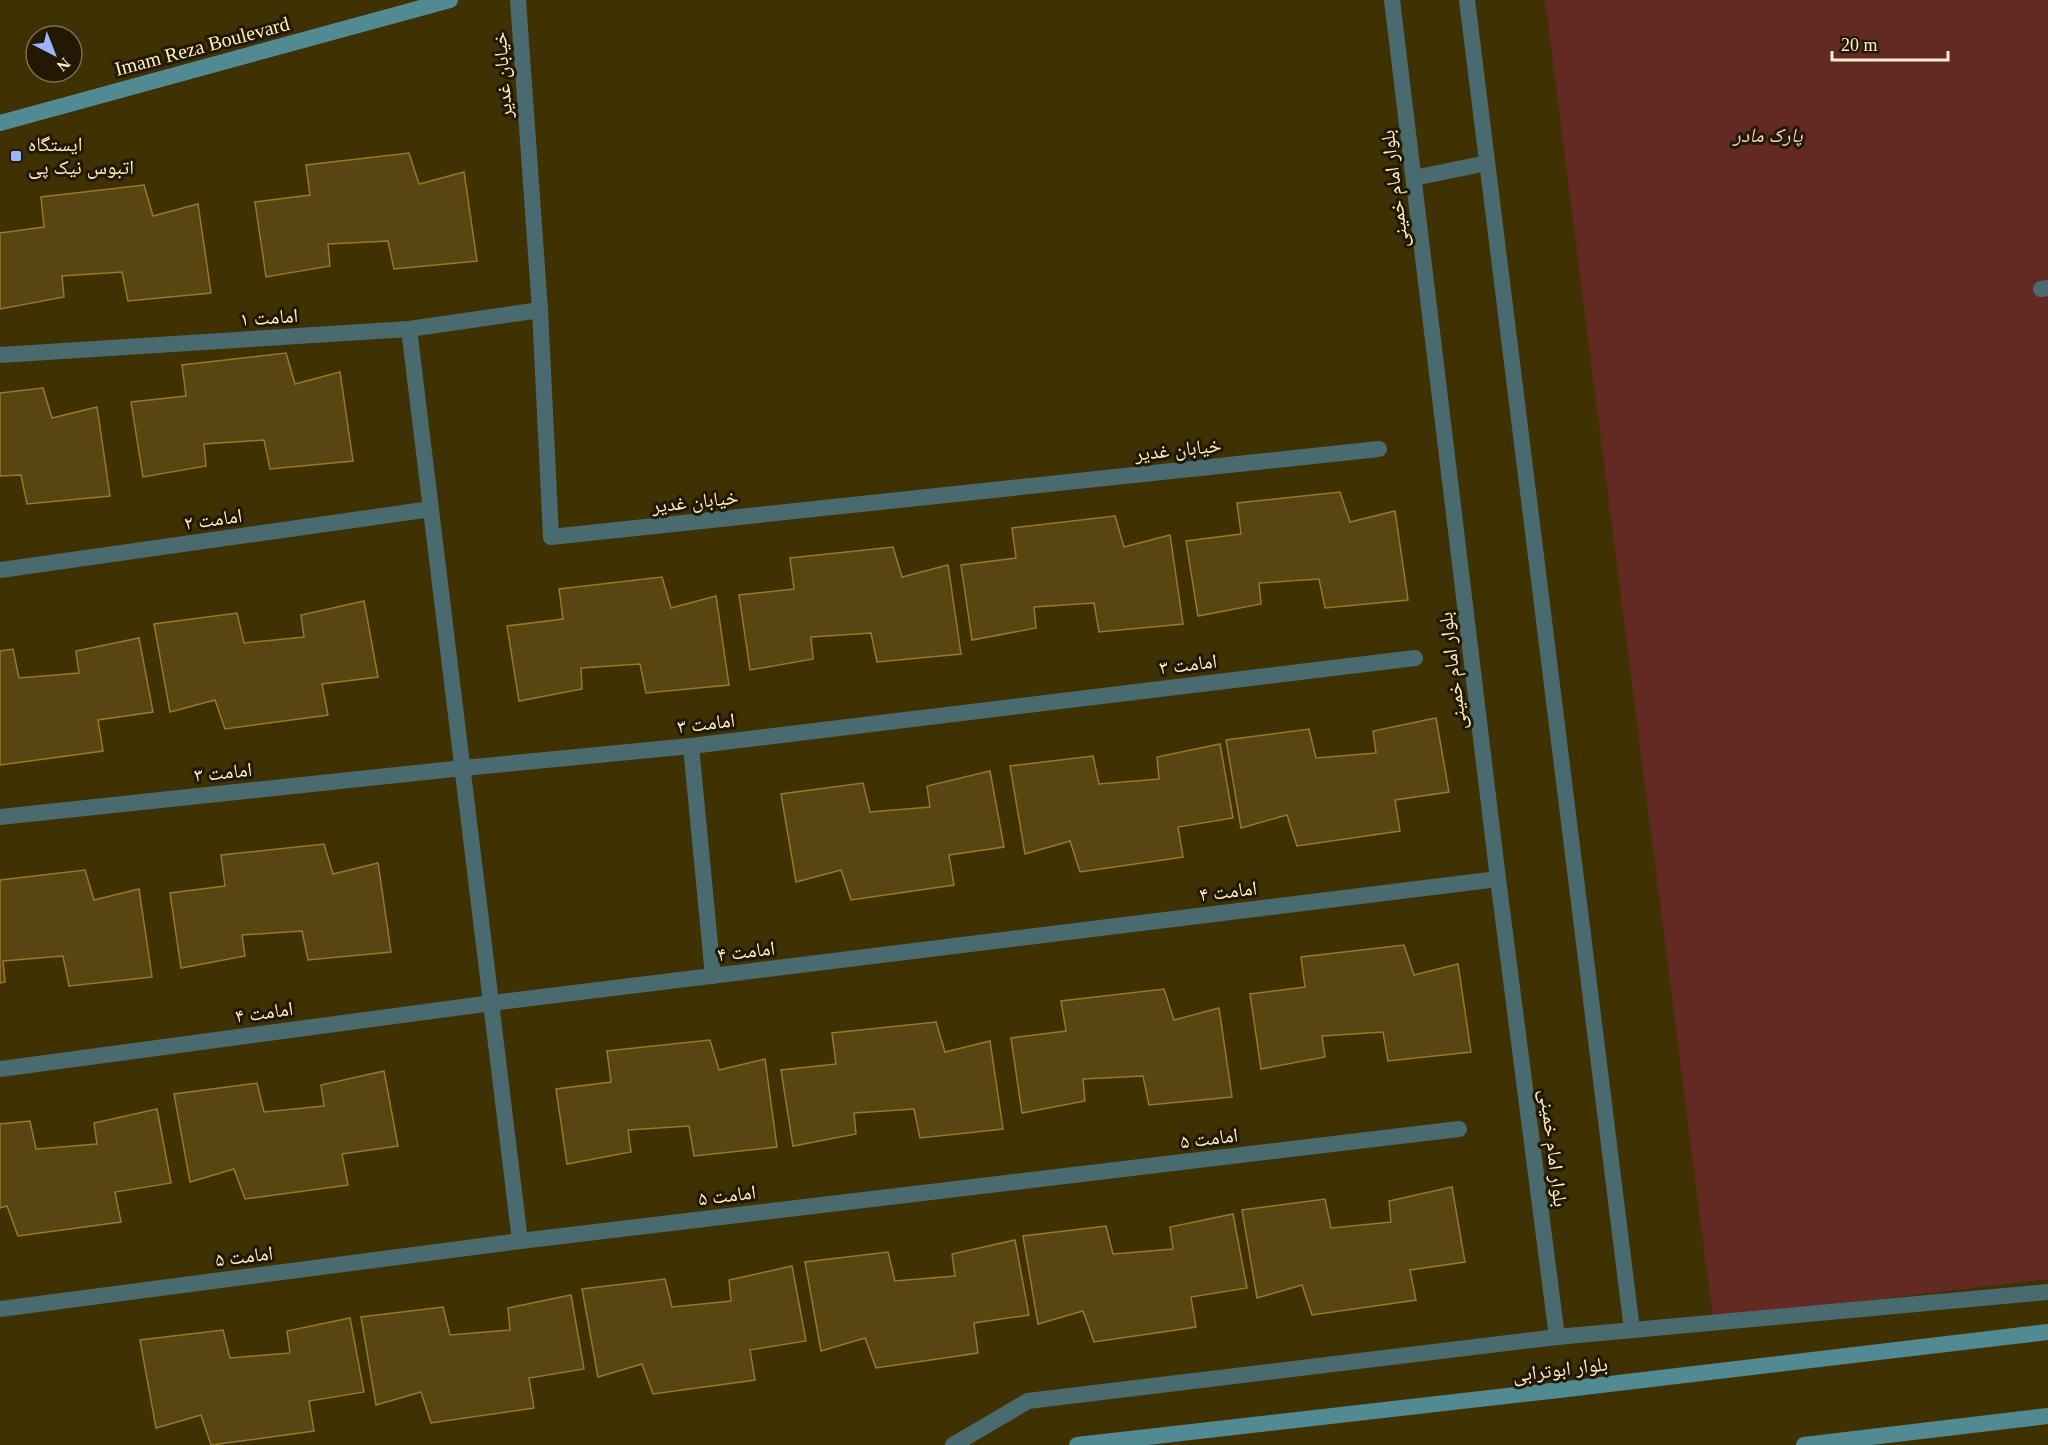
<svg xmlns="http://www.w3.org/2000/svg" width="2048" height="1445" viewBox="0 0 2048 1445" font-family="'Times New Roman','Noto Naskh Arabic',serif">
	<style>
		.green { fill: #632a24 }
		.building { fill: #584512; stroke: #977927; stroke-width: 1.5 }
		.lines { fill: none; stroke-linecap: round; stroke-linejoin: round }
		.minor { stroke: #496b70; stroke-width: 16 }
		.tertiary { stroke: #496b70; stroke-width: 16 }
		.secondary { stroke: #528a93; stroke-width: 16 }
		.poi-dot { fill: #9ab5fd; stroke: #231902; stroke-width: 2 }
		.labels { text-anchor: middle; stroke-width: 6; stroke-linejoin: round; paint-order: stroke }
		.street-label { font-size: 20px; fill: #feefc9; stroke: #231902 }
		.park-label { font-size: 20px; font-style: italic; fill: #f8cfc8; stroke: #231902 }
		.poi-label { font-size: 20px; fill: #feefc9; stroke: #231902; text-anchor: start }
	</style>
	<rect width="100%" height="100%" fill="#403103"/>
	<path class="green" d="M1545,0H2048V1279L1713,1319Z"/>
	<g class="building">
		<path d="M409,153L419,184L464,172L477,261L394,269L388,241L328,244L330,266L266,277L255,202L310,195L306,165Z"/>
		<path d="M144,185L153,216L198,204L211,293L128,301L122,272L62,276L64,297L0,309V233L44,227L41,197Z"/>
		<path d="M286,353L295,384L340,372L353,461L270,469L264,440L204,444L206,466L143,477L131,402L186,396L182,365Z"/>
		<path d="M43,388L52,418L97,407L110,496L27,504L21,475L0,476V393Z"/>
		<path d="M1340,492L1350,522L1395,511L1408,600L1325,608L1319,579L1259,583L1261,604L1198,616L1186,541L1241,534L1237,503Z"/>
		<path d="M1115,516L1124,547L1170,535L1183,624L1099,632L1094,603L1034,607L1036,628L972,640L961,565L1016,558L1012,528Z"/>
		<path d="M893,547L902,577L948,565L961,654L877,662L871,633L811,637L813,659L750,670L739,595L794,589L790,558Z"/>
		<path d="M662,577L671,608L716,596L729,685L646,693L640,664L581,668L582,689L519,701L507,626L563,619L559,589Z"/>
		<path d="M364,601L378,677L322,684L328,715L225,729L215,700L170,712L154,624L237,613L244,643L304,637L301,615Z"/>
		<path d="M139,638L153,712L98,720L103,751L0,765V651L13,649L19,678L79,673L76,651Z"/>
		<path d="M1436,718L1449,792L1395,800L1400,831L1297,846L1287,815L1241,828L1226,740L1309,729L1316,758L1376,753L1373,731Z"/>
		<path d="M1220,744L1233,818L1178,827L1183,857L1080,872L1070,841L1025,854L1010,766L1093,756L1099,784L1159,779L1157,757Z"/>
		<path d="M990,771L1004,847L949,855L954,885L851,900L841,870L796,882L781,794L863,783L870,812L930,807L927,786Z"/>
		<path d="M324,844L333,874L378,863L391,952L308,960L302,931L242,935L245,956L181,968L170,893L225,886L221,855Z"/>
		<path d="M85,870L94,900L139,889L152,977L69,986L63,956L3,961L5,982L0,983V880Z"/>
		<path d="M1404,945L1414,975L1458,964L1471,1052L1388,1061L1383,1032L1322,1036L1325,1057L1261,1069L1250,994L1305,987L1301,957Z"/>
		<path d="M1164,989L1174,1020L1219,1008L1232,1097L1149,1105L1143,1076L1083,1079L1085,1101L1022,1113L1011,1038L1066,1031L1061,1001Z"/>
		<path d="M936,1022L945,1052L990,1041L1003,1129L920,1138L914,1109L854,1113L856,1134L793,1146L781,1070L836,1064L832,1033Z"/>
		<path d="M710,1040L719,1070L765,1059L777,1147L694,1156L689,1126L628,1130L631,1152L567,1164L556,1089L611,1082L607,1051Z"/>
		<path d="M384,1071L398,1146L342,1154L348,1185L245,1199L234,1169L190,1182L174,1094L257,1083L264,1112L324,1106L321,1085Z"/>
		<path d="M157,1109L171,1183L115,1192L121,1222L18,1236L7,1206L0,1208V1124L30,1121L36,1149L97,1144L94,1123Z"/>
		<path d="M1452,1187L1465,1262L1410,1270L1416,1300L1312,1315L1302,1285L1257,1298L1242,1210L1325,1199L1331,1228L1391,1222L1389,1201Z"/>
		<path d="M1233,1214L1247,1288L1191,1297L1196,1327L1094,1342L1083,1311L1038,1324L1023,1236L1106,1226L1113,1254L1173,1249L1170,1227Z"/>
		<path d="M1015,1240L1029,1315L974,1323L978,1353L876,1368L865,1338L821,1351L805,1262L888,1252L895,1281L955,1276L952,1254Z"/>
		<path d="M792,1266L806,1341L750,1350L755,1380L653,1394L642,1364L598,1377L582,1289L665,1279L672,1307L731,1301L729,1280Z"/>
		<path d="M571,1295L584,1369L529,1378L534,1408L431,1423L421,1392L376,1405L361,1317L443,1307L450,1335L510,1330L508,1308Z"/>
		<path d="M350,1318L364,1392L309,1401L314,1431L211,1445L201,1415L156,1428L140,1340L223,1330L230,1358L290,1353L287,1331Z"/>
	</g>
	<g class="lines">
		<g class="minor">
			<path d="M518,0L540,310L551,537L1379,449"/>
			<path d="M2041,289L2048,288"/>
			<path d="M409,329L520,1241"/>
			<path d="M0,355L409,329L540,310"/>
			<path d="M0,570L431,509"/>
			<path d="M691,746L713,976"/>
			<path d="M0,817L463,768L691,746L1415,658"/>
			<path d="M0,1069L492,1003L1498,879"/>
			<path d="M0,1309L520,1241L1459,1129"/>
			<path d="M953,1445L1028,1401L1557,1337L2048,1292"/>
		</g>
		<g class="tertiary">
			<path d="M1392,0L1498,879L1557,1337"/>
			<path d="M1467,0L1632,1330"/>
			<path d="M1414,178L1487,163"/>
		</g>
		<g class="secondary">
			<path d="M0,123L450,0"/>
			<path d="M1077,1445L1559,1390L2048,1332"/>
			<path d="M1804,1445L2048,1416"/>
		</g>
	</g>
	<rect class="poi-dot" x="10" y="150" width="12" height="12" rx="3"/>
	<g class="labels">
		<g class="street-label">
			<text transform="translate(202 46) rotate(-15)" y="7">Imam Reza Boulevard</text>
			<text transform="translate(502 75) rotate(-94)" y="7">خیابان غدیر</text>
			<text transform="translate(1394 189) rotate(-97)" y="7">بلوار امام خمینی</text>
			<text transform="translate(269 317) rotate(-4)" y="7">امامت ۱</text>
			<text transform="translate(1178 449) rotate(-6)" y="7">خیابان غدیر</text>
			<text transform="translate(695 501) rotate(-6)" y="7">خیابان غدیر</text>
			<text transform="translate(213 519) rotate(-8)" y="7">امامت ۲</text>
			<text transform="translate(1188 664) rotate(-7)" y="7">امامت ۳</text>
			<text transform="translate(1452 671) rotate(-97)" y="7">بلوار امام خمینی</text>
			<text transform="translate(706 723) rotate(-7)" y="7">امامت ۳</text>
			<text transform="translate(223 772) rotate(-6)" y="7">امامت ۳</text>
			<text transform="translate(1228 891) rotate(-7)" y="7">امامت ۴</text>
			<text transform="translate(746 951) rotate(-7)" y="7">امامت ۴</text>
			<text transform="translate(264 1012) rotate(-8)" y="7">امامت ۴</text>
			<text transform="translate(1209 1138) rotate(-7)" y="7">امامت ۵</text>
			<text transform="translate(1554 1148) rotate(83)" y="7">بلوار امام خمینی</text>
			<text transform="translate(727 1195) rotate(-7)" y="7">امامت ۵</text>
			<text transform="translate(244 1256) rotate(-7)" y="7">امامت ۵</text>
			<text transform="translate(1560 1369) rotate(-7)" y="7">بلوار ابوترابی</text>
		</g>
		<g class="park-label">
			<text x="1768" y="142">پارک مادر</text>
		</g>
		<g class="poi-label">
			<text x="28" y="151">ایستگاه<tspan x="28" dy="23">اتبوس نیک پی</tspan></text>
		</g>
	</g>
	<g transform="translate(54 54) rotate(138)"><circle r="28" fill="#231902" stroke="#7b6f52" stroke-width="1.5"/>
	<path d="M0-4.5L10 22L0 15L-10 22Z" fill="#9ab5fd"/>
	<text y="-9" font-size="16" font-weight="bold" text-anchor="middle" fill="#feefc9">N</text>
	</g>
	<path d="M1832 51v9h116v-9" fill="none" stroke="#feefc9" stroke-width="3"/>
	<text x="1841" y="51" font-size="18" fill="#feefc9" stroke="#231902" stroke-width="4.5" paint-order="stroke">20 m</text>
</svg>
